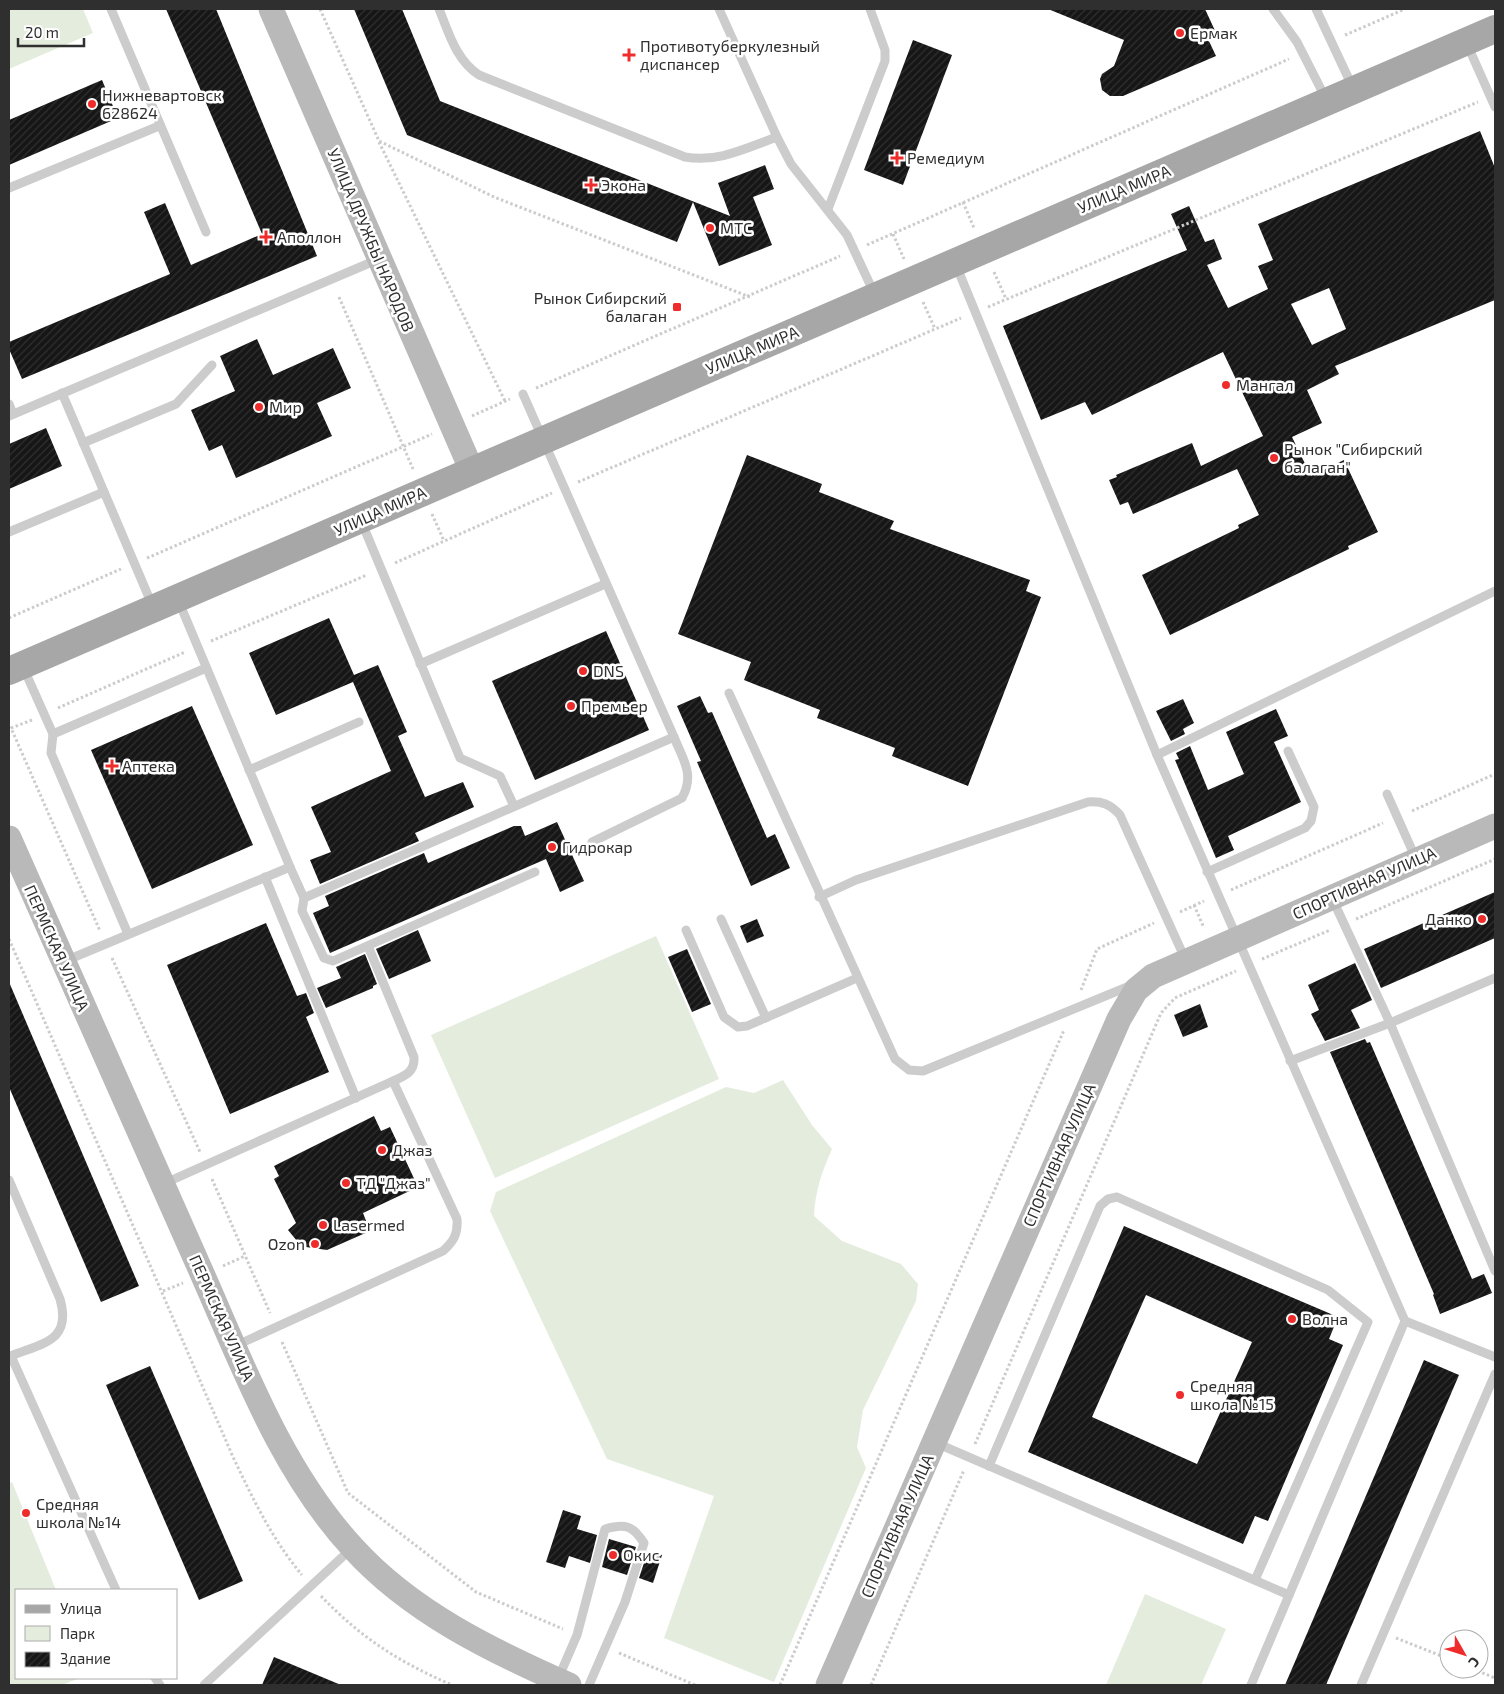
<svg xmlns="http://www.w3.org/2000/svg" width="1504" height="1694" viewBox="0 0 1504 1694" font-family="'Exo 2',sans-serif">
	<style>
		.green { fill: #e4eddd }
		.building { fill: url(#building-hatch); fill-rule: evenodd }
		.lines { fill: none; stroke-linecap: round; stroke-linejoin: round }
		.path { stroke: #ccc; stroke-width: 3; stroke-dasharray: 2.5 2.5; stroke-linecap: butt }
		.lane { stroke: #ccc; stroke-width: 9 }
		.secondary { stroke: #b9b9b9; stroke-width: 25 }
		.primary { stroke: #a7a7a7; stroke-width: 28 }
		.poi-dot { fill: #ed2c2b; stroke: #fff; stroke-width: 2 }
		.labels { text-anchor: middle; stroke-width: 5; stroke-linejoin: round; paint-order: stroke }
		.poi-label { font-size: 16px; fill: #2f2f2f; stroke: #fff; text-anchor: start }
		.street-label { font-size: 16px; fill: #2f2f2f; stroke: #fff }
	</style>
	<defs>
		<pattern id="building-hatch" width="6" height="6" patternUnits="userSpaceOnUse" patternTransform="scale(1.25)"><rect width="6" height="6" fill="#161616"/><path d="M-1 1l2-2M0 6l6-6M5 7l2-2" fill="none" stroke="#303030"/></pattern>
	</defs>
	<rect width="100%" height="100%" fill="#fff"/>
	<g class="green">
		<path d="M9,9H83L93,33L9,69Z"/>
		<path d="M656,936L719,1079L495,1178L431,1035Z"/>
		<path d="M783,1080L812,1125L832,1149C822,1171 815,1192 814,1216L842,1241L901,1264L918,1284L916,1301L863,1410L857,1447L866,1468L774,1682L664,1638L714,1496L607,1459L490,1211L496,1192L726,1087L754,1093Z"/>
		<path d="M12,1482L56,1590H16V1678H80L62,1685H9V1483Z"/>
		<path d="M1145,1594L1226,1629L1201,1685H1106Z"/>
	</g>
	<g class="building">
		<path d="M166,9H216L317,256L22,379L9,349V342L170,274L144,212L165,203L191,265L262,234Z"/>
		<path d="M354,9H402L440,101L730,216L718,183L765,165L774,189L753,197L772,245L719,266L693,202L677,242L407,135Z"/>
		<path d="M1048,9H1205L1217,35L1208,39L1216,56L1123,96H1110L1102,90L1100,79L1102,74L1114,66L1124,40Z"/>
		<path d="M913,40L952,55L903,185L864,170Z"/>
		<path d="M102,80L118,118L9,165V120Z"/>
		<path d="M1480,131L1495,168V300L1335,366L1339,374L1307,390L1322,423L1292,437L1311,476L1344,460L1378,532L1348,546L1349,549L1170,635L1142,575L1239,528L1238,525L1259,515L1237,469L1133,514L1128,502L1120,505L1109,480L1117,477L1116,475L1192,443L1201,466L1263,436L1223,352L1092,415L1085,402L1041,420L1003,326L1187,250L1171,214L1189,206L1205,242L1214,239L1222,259L1207,265L1228,308L1268,289L1258,266L1273,260L1258,224ZM1329,288L1346,329L1312,345L1291,304Z"/>
		<path d="M257,339L273,375L333,348L351,388L317,403L332,436L236,478L222,445L209,451L191,410L235,391L220,356Z"/>
		<path d="M46,428L62,466L9,489V444Z"/>
		<path d="M747,455L822,484L819,492L894,521L890,529L1030,580L1026,591L1041,597L968,786L892,756L895,748L817,718L820,710L744,680L751,662L678,634Z"/>
		<path d="M329,618L354,675L378,665L407,732L398,736L425,797L463,782L474,807L415,833L419,841L320,884L310,860L331,852L311,807L391,771L353,682L276,715L249,653Z"/>
		<path d="M606,631L649,730L535,780L492,681Z"/>
		<path d="M700,696L708,713L712,712L767,838L775,834L790,868L751,886L697,762L701,761L677,706Z"/>
		<path d="M1183,699L1194,723L1183,729L1185,734L1171,741L1156,711Z"/>
		<path d="M192,706L253,845L152,889L91,750Z"/>
		<path d="M1276,709L1288,736L1274,742L1301,802L1228,836L1234,850L1216,858L1175,760L1179,759L1176,753L1190,746L1208,790L1244,774L1226,732Z"/>
		<path d="M557,822L584,881L560,892L546,859L330,953L313,913L329,906L325,896L424,853L428,863L514,826H521L525,836Z"/>
		<path d="M1495,892V938L1381,988L1364,949Z"/>
		<path d="M757,919L764,936L747,943L740,926Z"/>
		<path d="M266,923L297,996L306,993L314,1013L306,1017L329,1072L230,1114L167,965Z"/>
		<path d="M418,930L431,961L389,979L376,949Z"/>
		<path d="M687,949L711,1004L692,1012L668,957Z"/>
		<path d="M365,954L377,984L373,986V988L326,1008L317,988L341,978L336,967Z"/>
		<path d="M1355,963L1372,1000L1351,1010L1360,1028L1325,1041L1311,1014L1319,1010L1308,985Z"/>
		<path d="M9,982L139,1286L101,1302L9,1087Z"/>
		<path d="M1200,1004L1208,1027L1183,1037L1174,1015Z"/>
		<path d="M1365,1039L1367,1043L1370,1042L1472,1279L1484,1274L1492,1293L1440,1314L1433,1295L1434,1294L1330,1052Z"/>
		<path d="M374,1116L381,1131L390,1127L418,1187L363,1213L370,1231L327,1250L306,1247L297,1241L288,1230L296,1223L274,1179L279,1176L274,1166Z"/>
		<path d="M1124,1226L1338,1317L1329,1339L1343,1345L1268,1521L1255,1516L1243,1544L1028,1452ZM1146,1295L1252,1342L1197,1464L1092,1417Z"/>
		<path d="M1424,1360L1459,1375L1326,1685H1285Z"/>
		<path d="M150,1366L243,1581L199,1600L106,1385Z"/>
		<path d="M563,1510L581,1516L577,1529L597,1535L590,1563L569,1556L565,1568L546,1562Z"/>
		<path d="M609,1539L636,1547L627,1575L602,1567Z"/>
		<path d="M648,1551L662,1555L653,1583L639,1578Z"/>
		<path d="M274,1657L341,1685H262Z"/>
	</g>
	<g class="lines">
		<g class="path">
			<path d="M320,9L379,141L494,197L750,297"/>
			<path d="M1345,35L1405,9"/>
			<path d="M379,142L505,401"/>
			<path d="M963,202L974,228"/>
			<path d="M893,234L904,259"/>
			<path d="M867,245L1289,59"/>
			<path d="M994,272L1006,299"/>
			<path d="M339,297L413,469"/>
			<path d="M923,302L935,329"/>
			<path d="M988,307L1478,102"/>
			<path d="M536,388L840,256"/>
			<path d="M472,416L510,399"/>
			<path d="M578,482L961,318"/>
			<path d="M432,514L444,541"/>
			<path d="M147,558L432,434"/>
			<path d="M395,563L552,493"/>
			<path d="M9,618L121,569"/>
			<path d="M211,641L367,575"/>
			<path d="M58,708L185,652"/>
			<path d="M32,720L11,728L100,931"/>
			<path d="M1412,811L1495,774"/>
			<path d="M1231,890L1383,823"/>
			<path d="M1194,905L1204,928"/>
			<path d="M1180,912L1204,901"/>
			<path d="M1356,919L1495,859"/>
			<path d="M9,939L233,1457C253,1499 272,1539 302,1575"/>
			<path d="M112,958L200,1152"/>
			<path d="M1262,959L1330,930"/>
			<path d="M1081,990L1097,949L1154,923"/>
			<path d="M212,1179L270,1313"/>
			<path d="M223,1266L245,1256"/>
			<path d="M163,1291L183,1283"/>
			<path d="M282,1342L348,1493L476,1592L563,1629"/>
			<path d="M975,1444L1161,1013L1175,998L1236,971"/>
			<path d="M321,1596C361,1638 399,1662 452,1685"/>
			<path d="M1396,1638L1449,1659"/>
			<path d="M619,1653L695,1685"/>
			<path d="M1473,1669L1495,1678"/>
			<path d="M780,1685L1064,1030"/>
			<path d="M871,1685L964,1470"/>
		</g>
		<g class="lane">
			<path d="M111,9L206,232"/>
			<path d="M439,9C449,33 456,60 479,75L685,157C718,163 746,148 777,137L791,164L847,235L874,293"/>
			<path d="M719,9L777,137"/>
			<path d="M1273,9L1297,42L1326,99"/>
			<path d="M1316,9L1353,88"/>
			<path d="M1467,44L1495,107"/>
			<path d="M9,188L159,126"/>
			<path d="M828,209L885,61V50L870,9"/>
			<path d="M956,265L1157,755L1405,1321L1495,1357"/>
			<path d="M62,393L153,607"/>
			<path d="M9,404L13,414"/>
			<path d="M9,416L379,259"/>
			<path d="M83,443L176,404L212,365"/>
			<path d="M362,523L460,758L500,776L514,806"/>
			<path d="M9,532L104,492"/>
			<path d="M179,602L290,867"/>
			<path d="M420,664L605,584"/>
			<path d="M24,669L53,734"/>
			<path d="M729,693L895,1059L909,1070L923,1071L1132,985"/>
			<path d="M1157,755L1495,591"/>
			<path d="M249,770L359,722"/>
			<path d="M1387,794L1416,859"/>
			<path d="M592,842L682,798C695,774 683,760 674,737"/>
			<path d="M1207,872L1305,828L1311,821L1314,807L1288,751"/>
			<path d="M265,877L356,1098"/>
			<path d="M819,897L856,880L1088,802C1102,801 1110,804 1120,815L1186,961"/>
			<path d="M304,898L674,737L523,394"/>
			<path d="M1332,898L1390,1023L1495,1271"/>
			<path d="M721,919L766,1018"/>
			<path d="M686,930L724,1017L738,1027L747,1026L857,978"/>
			<path d="M128,934L51,753L53,734L206,668"/>
			<path d="M65,961L290,867L304,898L302,911L324,958L333,961L535,872"/>
			<path d="M1290,1061L1390,1023L1495,978"/>
			<path d="M9,1180L60,1299C72,1341 43,1343 11,1356"/>
			<path d="M163,1184L393,1081C405,1076 415,1072 414,1057L368,946"/>
			<path d="M235,1346L443,1251C454,1241 458,1234 457,1219L393,1081"/>
			<path d="M9,1358L11,1356L116,1590"/>
			<path d="M936,1443L1289,1595"/>
			<path d="M989,1466L1100,1206L1108,1199L1117,1197L1328,1290L1368,1322L1255,1580"/>
			<path d="M155,1678L160,1685"/>
			<path d="M558,1679L577,1635L605,1529C626,1523 633,1526 644,1543L625,1602L589,1685"/>
			<path d="M204,1685L352,1548"/>
			<path d="M1251,1685L1405,1321"/>
			<path d="M1361,1685L1495,1374"/>
		</g>
		<g class="secondary">
			<path d="M271,9L472,471"/>
			<path d="M9,838C71,980 134,1121 197,1262C241,1360 279,1468 353,1548C411,1612 492,1651 569,1685"/>
			<path d="M828,1685L1119,1019L1136,990L1153,976L1495,826"/>
		</g>
		<path class="primary" d="M9,671L1495,29"/>
	</g>
	<g class="poi-dot">
		<circle cx="1180" cy="33" r="5"/>
		<path d="M626.5 47.5h5v5h5v5h-5v5h-5v-5h-5v-5h5z"/>
		<circle cx="92" cy="104" r="5"/>
		<path d="M894.5 150.5h5v5h5v5h-5v5h-5v-5h-5v-5h5z"/>
		<path d="M588.5 177.5h5v5h5v5h-5v5h-5v-5h-5v-5h5z"/>
		<circle cx="710" cy="228" r="5"/>
		<path d="M263.5 229.5h5v5h5v5h-5v5h-5v-5h-5v-5h5z"/>
		<rect x="672" y="302" width="10" height="10" rx="2.5"/>
		<circle cx="1226" cy="385" r="5"/>
		<circle cx="259" cy="407" r="5"/>
		<circle cx="1274" cy="458" r="5"/>
		<circle cx="583" cy="671" r="5"/>
		<circle cx="571" cy="706" r="5"/>
		<path d="M109.5 758.5h5v5h5v5h-5v5h-5v-5h-5v-5h5z"/>
		<circle cx="552" cy="847" r="5"/>
		<circle cx="1482" cy="919" r="5"/>
		<circle cx="382" cy="1150" r="5"/>
		<circle cx="346" cy="1183" r="5"/>
		<circle cx="323" cy="1225" r="5"/>
		<circle cx="315" cy="1244" r="5"/>
		<circle cx="1292" cy="1319" r="5"/>
		<circle cx="1180" cy="1395" r="5"/>
		<circle cx="26" cy="1513" r="5"/>
		<circle cx="613" cy="1555" r="5"/>
	</g>
	<g class="labels">
		<g class="poi-label">
			<text x="1190" y="39">Ермак</text>
			<text x="640" y="52">Противотуберкулезный<tspan x="640" dy="18">диспансер</tspan></text>
			<text x="102" y="101">Нижневартовск<tspan x="102" dy="18">628624</tspan></text>
			<text x="907" y="164">Ремедиум</text>
			<text x="601" y="191">Экона</text>
			<text x="720" y="234">МТС</text>
			<text x="277" y="243">Аполлон</text>
			<text x="667" y="304" text-anchor="end">Рынок Сибирский<tspan x="667" dy="18">балаган</tspan></text>
			<text x="1236" y="391">Мангал</text>
			<text x="269" y="413">Мир</text>
			<text x="1284" y="455">Рынок "Сибирский<tspan x="1284" dy="18">балаган"</tspan></text>
			<text x="593" y="677">DNS</text>
			<text x="581" y="712">Премьер</text>
			<text x="122" y="772">Аптека</text>
			<text x="562" y="853">Гидрокар</text>
			<text x="1472" y="925" text-anchor="end">Данко</text>
			<text x="392" y="1156">Джаз</text>
			<text x="356" y="1189">ТД "Джаз"</text>
			<text x="333" y="1231">Lasermed</text>
			<text x="305" y="1250" text-anchor="end">Ozon</text>
			<text x="1302" y="1325">Волна</text>
			<text x="1190" y="1392">Средняя<tspan x="1190" dy="18">школа №15</tspan></text>
			<text x="36" y="1510">Средняя<tspan x="36" dy="18">школа №14</tspan></text>
			<text x="623" y="1561">Окис</text>
		</g>
		<g class="street-label">
			<text transform="translate(1124 189) rotate(-23)" y="6">УЛИЦА МИРА</text>
			<text transform="translate(371 240) rotate(67)" y="6">УЛИЦА ДРУЖБЫ НАРОДОВ</text>
			<text transform="translate(752 350) rotate(-23)" y="6">УЛИЦА МИРА</text>
			<text transform="translate(380 511) rotate(-24)" y="6">УЛИЦА МИРА</text>
			<text transform="translate(1364 883) rotate(-24)" y="6">СПОРТИВНАЯ УЛИЦА</text>
			<text transform="translate(57 948) rotate(66)" y="6">ПЕРМСКАЯ УЛИЦА</text>
			<text transform="translate(1059 1155) rotate(-66)" y="6">СПОРТИВНАЯ УЛИЦА</text>
			<text transform="translate(222 1318) rotate(66)" y="6">ПЕРМСКАЯ УЛИЦА</text>
			<text transform="translate(897 1526) rotate(-66)" y="6">СПОРТИВНАЯ УЛИЦА</text>
		</g>
	</g>
	<rect width="1504" height="1694" fill="none" stroke="#2f2f2f" stroke-width="20"/>
	<rect x="15" y="1589" width="162" height="90" fill="#ffffff" stroke="#acacac"/>
	<rect x="25" y="1605" width="25" height="8" fill="#a7a7a7" stroke="#acacac"/>
	<text x="60" y="1614" font-size="15" fill="#2f2f2f">Улица</text>
	<rect x="25" y="1626" width="25" height="15" fill="#e4eddd" stroke="#acacac"/>
	<text x="60" y="1639" font-size="15" fill="#2f2f2f">Парк</text>
	<rect x="25" y="1652" width="25" height="15" fill="url(#building-hatch)" stroke="#acacac"/>
	<text x="60" y="1664" font-size="15" fill="#2f2f2f">Здание</text>
	<g transform="translate(1464 1654) rotate(129)"><circle r="24" fill="#ffffff" stroke="#acacac"/>
	<path d="M0-4L9 19L0 12L-9 19Z" fill="#ed2c2b"/>
	<text y="-8" font-size="14" font-weight="bold" text-anchor="middle" fill="#2f2f2f">С</text>
	</g>
	<path d="M18 38v8h66v-8" fill="none" stroke="#2f2f2f" stroke-width="2.5"/>
	<text x="25" y="38" font-size="15" fill="#2f2f2f" stroke="#ffffff" stroke-width="4" paint-order="stroke">20 m</text>
</svg>
